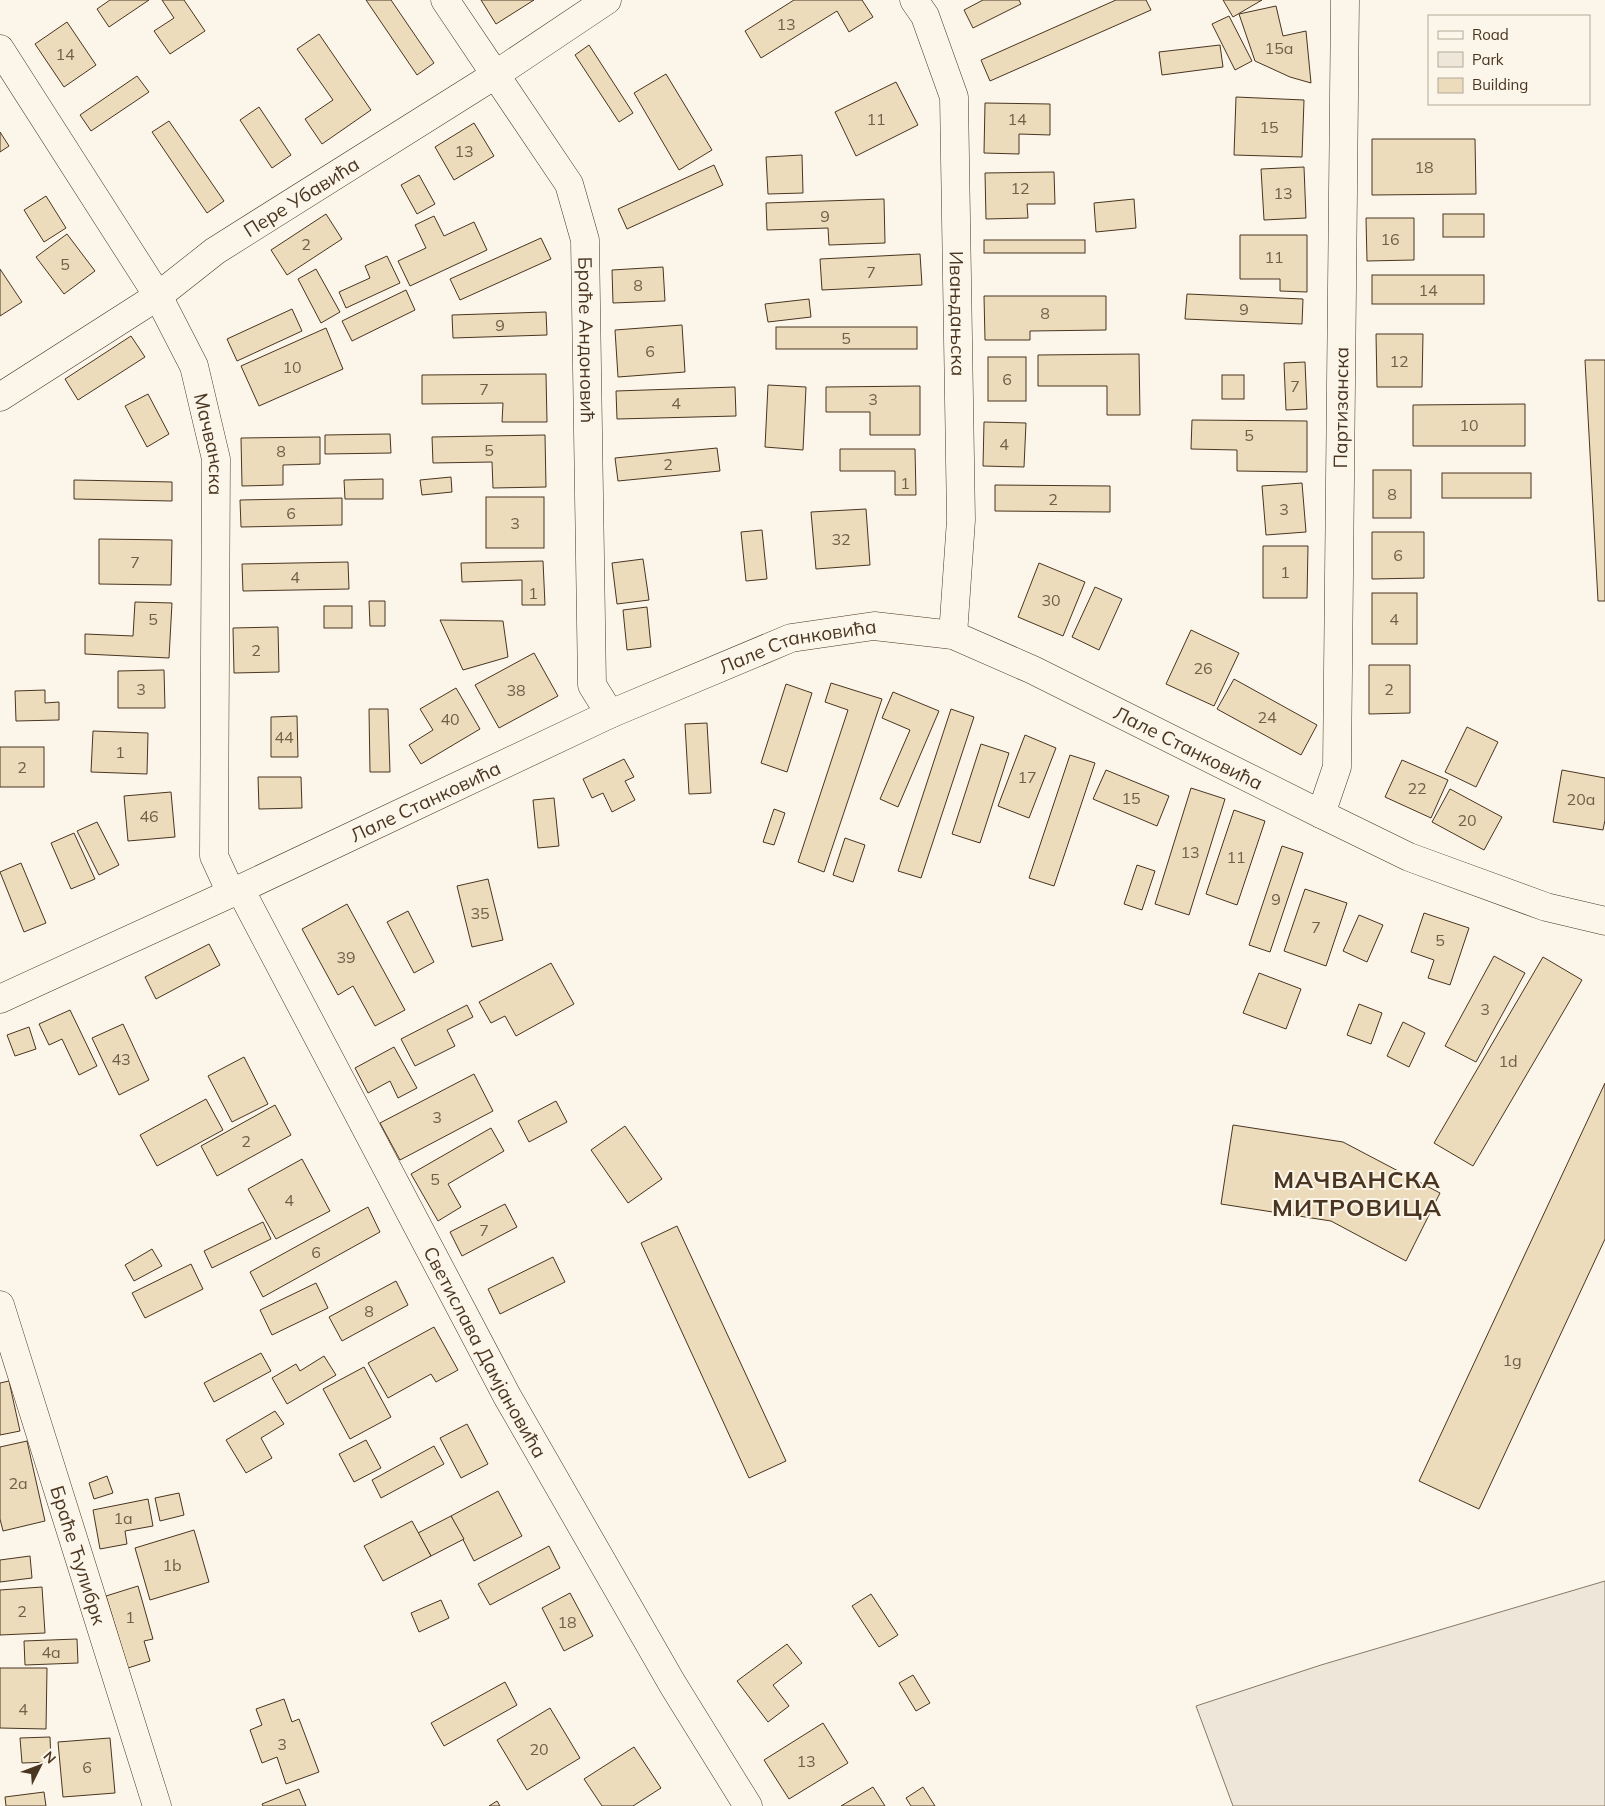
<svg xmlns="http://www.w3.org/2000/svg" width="1605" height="1806" viewBox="0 0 1605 1806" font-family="Mulish,sans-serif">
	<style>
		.green { fill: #ede6d9; stroke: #887966 }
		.building { fill: #ecdcbc; stroke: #4a3520 }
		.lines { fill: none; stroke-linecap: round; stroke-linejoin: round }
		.minor-casing { stroke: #4a3520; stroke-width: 29 }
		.minor { stroke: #fbf6e9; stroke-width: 28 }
		.labels { text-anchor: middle; stroke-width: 4; stroke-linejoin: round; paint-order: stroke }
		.number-label { font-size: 16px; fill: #725f47 }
		.street-label { font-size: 19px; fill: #4a3520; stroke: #fbf6e9 }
		.district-label { font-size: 24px; font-weight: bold; letter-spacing: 1px; fill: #4a3520; stroke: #fbf6e9 }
	</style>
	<rect width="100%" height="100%" fill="#fbf6e9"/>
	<path class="green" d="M1605,1581V1806H1233L1196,1706L1321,1665Z"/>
	<g class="building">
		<path d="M110,0H149L109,27L97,9Z"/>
		<path d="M162,0H184L205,31L170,54L154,31L174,18Z"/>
		<path d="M366,0H391L434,63L417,75Z"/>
		<path d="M481,0H534L496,24Z"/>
		<path d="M794,0H862L873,17L849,32L837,11L761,58L745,31Z"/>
		<path d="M983,0H1019L1021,4L973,28L964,10Z"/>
		<path d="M1116,0H1146L1151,10L990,81L981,60Z"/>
		<path d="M1223,0H1262L1233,17Z"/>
		<path d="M1276,6L1283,36L1306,31L1311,83L1290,77L1255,61L1239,14Z"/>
		<path d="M1229,16L1252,61L1235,70L1212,24Z"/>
		<path d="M67,22L96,65L64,87L35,44Z"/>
		<path d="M319,34L371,110L322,144L305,119L333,100L297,49Z"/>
		<path d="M589,45L633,113L619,122L575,55Z"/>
		<path d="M1220,45L1223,67L1162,75L1159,52Z"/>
		<path d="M666,74L712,150L679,170L634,93Z"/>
		<path d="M137,76L149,92L91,131L80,115Z"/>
		<path d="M896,82L918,125L856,156L835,112Z"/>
		<path d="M1236,97L1304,100L1302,157L1234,155Z"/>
		<path d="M985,103L1050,104V135L1019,134V154L984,153Z"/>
		<path d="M259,107L291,155L272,168L240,120Z"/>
		<path d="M169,121L224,201L207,213L152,132Z"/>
		<path d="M474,123L494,156L454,180L435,147Z"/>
		<path d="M0,132L9,146L0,152Z"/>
		<path d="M1372,139H1475L1476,194L1372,195Z"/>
		<path d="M802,155L803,193L768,194L766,157Z"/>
		<path d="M714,165L723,185L627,229L618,209Z"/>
		<path d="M1304,167L1306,218L1264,220L1261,169Z"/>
		<path d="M1054,172L1055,204H1027L1028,218L986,219L985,173Z"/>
		<path d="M419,175L435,204L417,214L401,185Z"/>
		<path d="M46,196L66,228L44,242L24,210Z"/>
		<path d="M884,199L885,243L829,245L828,228L767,230L766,203Z"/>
		<path d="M1134,199L1136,228L1096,232L1094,203Z"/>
		<path d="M326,214L342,239L287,275L271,250Z"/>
		<rect x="1443" y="214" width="41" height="23"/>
		<path d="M434,216L444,236L474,222L487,250L410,286L398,261L426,248L415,225Z"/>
		<path d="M1366,218H1414V260L1367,261Z"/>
		<path d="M67,234L95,271L64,294L36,257Z"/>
		<path d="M1240,235H1307V292L1280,291V279H1240Z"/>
		<path d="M541,238L551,259L460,300L450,279Z"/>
		<rect x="984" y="240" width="101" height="13"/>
		<path d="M920,254L922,285L822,290L820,259Z"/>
		<path d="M387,256L400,283L346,308L339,292L370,278L365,266Z"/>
		<path d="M663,267L665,301L613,303L612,270Z"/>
		<path d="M0,269L22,302L0,316Z"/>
		<path d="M316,269L340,312L321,323L298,279Z"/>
		<rect x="1372" y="275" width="112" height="29"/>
		<path d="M406,290L415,310L352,341L342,321Z"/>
		<path d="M1187,294L1303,299L1302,324L1185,319Z"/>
		<path d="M984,296H1106V330L1030,331V340H985Z"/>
		<path d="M809,299L811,317L768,322L765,304Z"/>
		<path d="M292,309L302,331L237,361L227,339Z"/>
		<path d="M546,312L547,335L453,338L452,315Z"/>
		<path d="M682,325L685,372L618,377L615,330Z"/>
		<rect x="776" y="327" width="141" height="22"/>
		<path d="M326,328L343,369L259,406L241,366Z"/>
		<path d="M1376,334H1423L1422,387H1377Z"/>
		<path d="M131,336L145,357L78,400L65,379Z"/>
		<path d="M1139,354L1140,415H1107V386H1038V355Z"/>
		<rect x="988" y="357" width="38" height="44"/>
		<path d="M1585,360H1605V601H1598Z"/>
		<path d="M1305,362L1307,409L1286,410L1284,363Z"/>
		<path d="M546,374L547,422H502L503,403L422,404V375Z"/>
		<rect x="1222" y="375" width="22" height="24"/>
		<path d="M768,385L806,387L803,450L765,447Z"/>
		<path d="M920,386V435H870V412H826V387Z"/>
		<path d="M735,387L736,416L617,419L616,391Z"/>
		<path d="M148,394L169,434L147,447L125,406Z"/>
		<path d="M1525,404V446H1413V405Z"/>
		<path d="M1192,420L1307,421V472L1237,471V450L1191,449Z"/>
		<path d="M984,422L1026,423L1024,467L983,466Z"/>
		<path d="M390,434L391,453L325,454V435Z"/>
		<path d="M545,435L546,487L493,488L492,462L433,463L432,437Z"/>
		<path d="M320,437V464L283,465V485L242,486L241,438Z"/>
		<path d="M717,448L720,471L618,481L615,458Z"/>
		<path d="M840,449H915L916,495H895V471H840Z"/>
		<rect x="1373" y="470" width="38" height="48"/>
		<rect x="1442" y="473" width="89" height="25"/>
		<path d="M451,477L452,492L422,495L420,480Z"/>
		<path d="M383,479V499H345L344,480Z"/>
		<path d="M74,480L172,482V501L74,499Z"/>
		<path d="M1302,483L1306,532L1266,535L1262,486Z"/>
		<path d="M995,485L1110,486V512L995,511Z"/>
		<rect x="486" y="497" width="58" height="51"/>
		<path d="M342,498V525L241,527L240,500Z"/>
		<path d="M866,509L870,565L816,569L811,512Z"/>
		<path d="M762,530L767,579L746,581L741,532Z"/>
		<path d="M1372,532H1424V578L1372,579Z"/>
		<path d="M99,539L172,540L171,585L99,584Z"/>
		<path d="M1263,546H1308L1307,598H1263Z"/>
		<path d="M643,559L649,600L617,604L612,563Z"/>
		<path d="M543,561L545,605H522V580L462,582L461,563Z"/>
		<path d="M348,562L349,589L243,591L242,564Z"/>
		<path d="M1039,563L1085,582L1063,636L1018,617Z"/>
		<path d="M1095,587L1122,599L1099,650L1072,637Z"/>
		<rect x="1372" y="593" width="45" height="51"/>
		<path d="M369,601H385V626H370Z"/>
		<path d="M135,602L172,603L169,658L85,654V634L133,636Z"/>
		<rect x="324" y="606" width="28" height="22"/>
		<path d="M647,607L651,647L627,650L623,610Z"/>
		<path d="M440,620L503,621L508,657L463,670Z"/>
		<path d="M278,627L279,672L234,673L233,628Z"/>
		<path d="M1191,630L1239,653L1214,706L1166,684Z"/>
		<path d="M534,653L558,696L499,728L475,685Z"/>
		<path d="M1369,665H1410V713L1369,714Z"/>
		<path d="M164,670L165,708H118V671Z"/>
		<path d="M1234,679L1317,725L1301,755L1217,709Z"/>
		<path d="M831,683L882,699L824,872L798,862L848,710L825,702Z"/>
		<path d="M786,684L812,693L787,772L761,763Z"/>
		<path d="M456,688L480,729L421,764L409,745L433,730L420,709Z"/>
		<path d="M45,690V703L59,702V720L16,721L15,691Z"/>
		<path d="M893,692L939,711L898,807L880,799L910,730L882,718Z"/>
		<path d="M369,709H388L390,772H370Z"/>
		<path d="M951,709L974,717L921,878L898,871Z"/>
		<path d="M297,716L298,757H271V717Z"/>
		<path d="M707,723L711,793L689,794L685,724Z"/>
		<path d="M1467,727L1498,742L1476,787L1445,772Z"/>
		<path d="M93,731L148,733L147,774L91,772Z"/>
		<path d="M1025,735L1056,748L1029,818L998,806Z"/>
		<path d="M981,744L1009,753L980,843L952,834Z"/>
		<rect x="0" y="747" width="44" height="40"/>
		<path d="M1070,755L1095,763L1054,886L1029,878Z"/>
		<path d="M624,759L634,777L625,781L635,800L612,812L603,793L592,798L583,779Z"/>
		<path d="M1402,760L1448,780L1431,818L1385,797Z"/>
		<path d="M1106,770L1169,796L1157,826L1093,799Z"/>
		<path d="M1562,770L1605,778V820L1603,830L1553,822Z"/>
		<path d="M258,777H301L302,808L259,809Z"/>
		<path d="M1191,788L1225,799L1189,915L1155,904Z"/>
		<path d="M1450,789L1502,817L1484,850L1432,822Z"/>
		<path d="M171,792L175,837L128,841L124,796Z"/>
		<path d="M554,798L559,846L538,848L533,800Z"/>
		<path d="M774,809L785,813L774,845L763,842Z"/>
		<path d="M1234,810L1265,821L1237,905L1206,894Z"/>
		<path d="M97,822L119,865L99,875L77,831Z"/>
		<path d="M74,833L95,879L71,889L51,843Z"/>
		<path d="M845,838L865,845L853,882L833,875Z"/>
		<path d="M1282,846L1303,853L1270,952L1249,945Z"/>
		<path d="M21,863L46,923L24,932L0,872Z"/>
		<path d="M1137,865L1155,871L1142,910L1124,904Z"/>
		<path d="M488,879L503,940L472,947L457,886Z"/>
		<path d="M1305,889L1347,903L1326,966L1284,951Z"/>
		<path d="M347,904L405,1010L375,1026L353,986L338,995L302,929Z"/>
		<path d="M408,911L434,962L414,973L387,922Z"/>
		<path d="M1424,913L1469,928L1450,985L1428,978L1434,960L1411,952Z"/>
		<path d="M1359,915L1383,925L1367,962L1343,951Z"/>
		<path d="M209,944L220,965L156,999L145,977Z"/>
		<path d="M1494,956L1525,973L1476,1062L1445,1046Z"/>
		<path d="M1543,957L1582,980L1473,1166L1434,1143Z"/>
		<path d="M551,963L574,1004L516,1036L505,1016L491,1023L479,1002Z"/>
		<path d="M1259,973L1301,989L1286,1029L1243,1013Z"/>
		<path d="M1359,1004L1382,1013L1371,1044L1347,1035Z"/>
		<path d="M467,1005L473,1017L447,1030L455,1046L415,1066L401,1039Z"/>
		<path d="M70,1010L97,1066L79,1075L62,1039L49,1045L39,1024Z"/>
		<path d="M1403,1022L1425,1033L1409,1067L1387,1056Z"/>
		<path d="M123,1024L149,1080L119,1095L92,1038Z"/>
		<path d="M29,1027L36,1049L15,1056L7,1035Z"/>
		<path d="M394,1047L417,1088L398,1098L390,1081L368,1093L355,1068Z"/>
		<path d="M244,1057L268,1104L232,1122L208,1076Z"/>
		<path d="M474,1074L493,1111L400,1160L380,1123Z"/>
		<path d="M1605,1083V1239L1479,1509L1419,1481Z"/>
		<path d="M206,1099L223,1130L157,1166L140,1135Z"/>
		<path d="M556,1101L567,1122L529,1142L518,1121Z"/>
		<path d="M275,1105L291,1135L217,1176L201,1146Z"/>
		<path d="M1233,1125L1343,1142L1440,1193L1406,1261L1331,1221L1221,1204Z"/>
		<path d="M625,1126L662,1179L628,1203L591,1150Z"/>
		<path d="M491,1128L504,1151L448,1184L461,1207L438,1221L411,1174Z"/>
		<path d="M302,1159L330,1211L276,1239L248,1189Z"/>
		<path d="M505,1204L517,1227L462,1256L450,1232Z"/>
		<path d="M368,1207L380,1232L263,1297L250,1272Z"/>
		<path d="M263,1222L271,1239L212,1268L204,1251Z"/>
		<path d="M677,1226L786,1461L749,1478L641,1243Z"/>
		<path d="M152,1249L162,1266L134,1281L125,1265Z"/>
		<path d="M553,1257L565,1282L500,1314L488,1289Z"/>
		<path d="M191,1264L203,1289L145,1318L132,1293Z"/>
		<path d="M396,1281L408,1305L342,1341L329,1317Z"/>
		<path d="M316,1283L328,1308L272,1335L260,1310Z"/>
		<path d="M434,1327L458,1370L436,1382L431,1374L388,1398L368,1363Z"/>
		<path d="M261,1353L271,1371L214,1402L204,1383Z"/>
		<path d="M324,1356L336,1375L287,1404L272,1378L296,1364L300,1371Z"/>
		<path d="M364,1367L391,1417L350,1439L323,1389Z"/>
		<path d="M9,1381L20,1431L0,1435V1383Z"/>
		<path d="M275,1411L284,1424L261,1438L272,1458L246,1473L226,1440Z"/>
		<path d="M467,1424L488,1464L461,1478L440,1438Z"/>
		<path d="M366,1440L381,1468L354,1482L339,1454Z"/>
		<path d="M27,1441L45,1521L3,1531L0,1519V1447Z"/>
		<path d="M434,1446L444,1464L381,1498L372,1480Z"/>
		<path d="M107,1476L113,1493L94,1499L89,1483Z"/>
		<path d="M498,1491L522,1536L474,1561L451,1516Z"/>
		<path d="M179,1493L184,1515L160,1521L155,1498Z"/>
		<path d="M148,1499L153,1526L125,1531L127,1544L100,1549L93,1510Z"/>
		<path d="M451,1516L464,1539L431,1556L418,1533Z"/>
		<path d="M412,1521L431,1556L383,1581L364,1546Z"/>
		<path d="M194,1530L209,1582L150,1600L135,1548Z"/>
		<path d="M549,1546L560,1568L490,1605L478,1584Z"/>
		<path d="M30,1556L32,1578L0,1582V1560Z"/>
		<path d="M138,1586L153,1639L144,1641L150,1661L128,1668L106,1596Z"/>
		<path d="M42,1587L45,1633L0,1635V1590Z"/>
		<path d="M570,1593L593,1636L564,1651L542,1608Z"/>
		<path d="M871,1594L898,1635L879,1647L852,1606Z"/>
		<path d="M441,1600L449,1618L419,1632L411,1613Z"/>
		<path d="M77,1639L78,1663L25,1665L24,1641Z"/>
		<path d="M787,1644L802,1663L773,1685L789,1706L768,1722L737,1681Z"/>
		<path d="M0,1668H47L46,1729L0,1728Z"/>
		<path d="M913,1675L930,1703L916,1711L899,1683Z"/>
		<path d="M505,1682L517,1705L444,1746L431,1723Z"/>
		<path d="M284,1699L292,1722L299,1719L319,1772L286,1784L277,1757L262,1763L250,1730L262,1725L256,1709Z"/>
		<path d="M550,1708L580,1758L527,1790L497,1740Z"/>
		<path d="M823,1723L848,1763L789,1799L764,1760Z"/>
		<path d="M50,1737L51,1762L22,1763L20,1738Z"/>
		<path d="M110,1738L115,1793L63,1797L58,1742Z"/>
		<path d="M634,1747L661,1788L633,1806H602L584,1779Z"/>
		<path d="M873,1787L885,1806H841Z"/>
		<path d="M923,1787L935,1806H911L906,1798Z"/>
		<path d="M299,1789L306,1806H263L262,1804Z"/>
		<path d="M44,1792L46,1806H6L5,1797Z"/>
		<path d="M497,1801L500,1806H489Z"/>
	</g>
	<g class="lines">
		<defs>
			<g id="minor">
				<path id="s1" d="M445,0L569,184L585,240L592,685L610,714"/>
				<path id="s2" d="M914,0L925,16L954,97L961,520L953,635"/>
				<path id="s3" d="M0,49L158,296L194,366L216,459L214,856L231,893"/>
				<path id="s4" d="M0,397L158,296L215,251L495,75L607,0"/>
				<path id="s5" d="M1321,814L1337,767L1345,0"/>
				<path id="s6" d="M240,889L507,1396L673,1685L748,1806"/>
				<path id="s7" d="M0,999L240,889L610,714L791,638L874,626L953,635L1033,670L1321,814L1409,857L1546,907L1605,921"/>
				<path id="s8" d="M0,1305L157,1806"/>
			</g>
		</defs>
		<use href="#minor" class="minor-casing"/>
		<use href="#minor" class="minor"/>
	</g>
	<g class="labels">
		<g class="number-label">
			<text x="786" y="30">13</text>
			<text x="1279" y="54">15a</text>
			<text x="65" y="60">14</text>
			<text x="876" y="125">11</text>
			<text x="1017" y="125">14</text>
			<text x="1269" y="133">15</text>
			<text x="464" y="157">13</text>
			<text x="1424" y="173">18</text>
			<text x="1020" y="194">12</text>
			<text x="1283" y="199">13</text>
			<text x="825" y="222">9</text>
			<text x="1390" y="245">16</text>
			<text x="306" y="250">2</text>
			<text x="1274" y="263">11</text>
			<text x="65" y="270">5</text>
			<text x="871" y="278">7</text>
			<text x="638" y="291">8</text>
			<text x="1428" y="296">14</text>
			<text x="1244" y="315">9</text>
			<text x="1045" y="319">8</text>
			<text x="500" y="331">9</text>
			<text x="846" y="344">5</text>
			<text x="650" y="357">6</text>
			<text x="1399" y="367">12</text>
			<text x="292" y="373">10</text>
			<text x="1007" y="385">6</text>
			<text x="1295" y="392">7</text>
			<text x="484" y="395">7</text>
			<text x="873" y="405">3</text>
			<text x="676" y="409">4</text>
			<text x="1469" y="431">10</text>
			<text x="1249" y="441">5</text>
			<text x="1004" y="450">4</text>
			<text x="489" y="456">5</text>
			<text x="281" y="457">8</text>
			<text x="668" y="470">2</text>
			<text x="905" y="489">1</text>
			<text x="1392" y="500">8</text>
			<text x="1053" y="505">2</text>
			<text x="1284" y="515">3</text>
			<text x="291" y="519">6</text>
			<text x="515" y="529">3</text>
			<text x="841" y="545">32</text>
			<text x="1398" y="561">6</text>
			<text x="135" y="568">7</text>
			<text x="1285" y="578">1</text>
			<text x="295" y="583">4</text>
			<text x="533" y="599">1</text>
			<text x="1051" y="606">30</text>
			<text x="153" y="625">5</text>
			<text x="1394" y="625">4</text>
			<text x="256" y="656">2</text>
			<text x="1203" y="674">26</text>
			<text x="141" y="695">3</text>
			<text x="1389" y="695">2</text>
			<text x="516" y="696">38</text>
			<text x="1267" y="723">24</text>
			<text x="450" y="725">40</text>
			<text x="284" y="743">44</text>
			<text x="120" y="758">1</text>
			<text x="22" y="773">2</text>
			<text x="1027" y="783">17</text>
			<text x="1417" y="794">22</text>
			<text x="1131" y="804">15</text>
			<text x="1581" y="805">20a</text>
			<text x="149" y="822">46</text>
			<text x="1467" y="826">20</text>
			<text x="1190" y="858">13</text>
			<text x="1236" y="863">11</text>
			<text x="1276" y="905">9</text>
			<text x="480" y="919">35</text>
			<text x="1316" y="933">7</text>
			<text x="1440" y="946">5</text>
			<text x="346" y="963">39</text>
			<text x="1485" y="1015">3</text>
			<text x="121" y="1065">43</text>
			<text x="1508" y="1067">1d</text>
			<text x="437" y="1123">3</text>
			<text x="246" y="1147">2</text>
			<text x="435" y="1185">5</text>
			<text x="289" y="1206">4</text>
			<text x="484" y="1236">7</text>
			<text x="316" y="1258">6</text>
			<text x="369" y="1317">8</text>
			<text x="1512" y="1366">1g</text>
			<text x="18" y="1489">2a</text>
			<text x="123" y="1524">1a</text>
			<text x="172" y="1571">1b</text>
			<text x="22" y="1617">2</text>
			<text x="130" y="1623">1</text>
			<text x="567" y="1628">18</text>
			<text x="51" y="1658">4a</text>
			<text x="23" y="1715">4</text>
			<text x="282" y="1750">3</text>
			<text x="539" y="1755">20</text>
			<text x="806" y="1767">13</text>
			<text x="87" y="1773">6</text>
		</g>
		<g class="street-label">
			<text dy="7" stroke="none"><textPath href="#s4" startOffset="362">Пере Убавића</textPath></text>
			<text dy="7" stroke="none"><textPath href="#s2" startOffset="322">Ивањдањска</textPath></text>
			<text dy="7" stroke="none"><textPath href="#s1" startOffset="380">Браће Андоновић</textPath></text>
			<text dy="7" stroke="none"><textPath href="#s5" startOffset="409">Партизанска</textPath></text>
			<text dy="7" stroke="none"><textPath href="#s3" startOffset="452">Мачванска</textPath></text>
			<text dy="7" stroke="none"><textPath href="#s7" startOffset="874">Лале Станковића</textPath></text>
			<text dy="7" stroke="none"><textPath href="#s7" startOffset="1294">Лале Станковића</textPath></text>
			<text dy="7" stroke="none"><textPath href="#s7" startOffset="469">Лале Станковића</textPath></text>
			<text dy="7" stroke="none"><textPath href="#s6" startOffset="524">Светислава Дамјановића</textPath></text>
			<text dy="7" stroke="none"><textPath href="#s8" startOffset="262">Браће Ћулибрк</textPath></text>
		</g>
		<g class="district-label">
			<text x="1357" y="1188">МАЧВАНСКА<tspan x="1357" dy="28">МИТРОВИЦА</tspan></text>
		</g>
	</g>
	<rect x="1428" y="15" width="162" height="90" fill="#fbf6e9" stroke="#b4a999"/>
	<rect x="1438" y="31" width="25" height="8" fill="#fbf6e9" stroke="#b4a999"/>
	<text x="1472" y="40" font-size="15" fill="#4a3520">Road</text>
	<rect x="1438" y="52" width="25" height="15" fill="#ede6d9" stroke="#b4a999"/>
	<text x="1472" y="65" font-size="15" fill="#4a3520">Park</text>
	<rect x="1438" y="78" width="25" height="15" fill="#ecdcbc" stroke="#b4a999"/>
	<text x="1472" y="90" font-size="15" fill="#4a3520">Building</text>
	<g transform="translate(40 1766) rotate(48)" stroke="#fbf6e9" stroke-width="4" paint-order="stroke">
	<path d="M0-4L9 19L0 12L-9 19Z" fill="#4a3520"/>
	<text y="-8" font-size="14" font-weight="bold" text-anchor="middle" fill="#4a3520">N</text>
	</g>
</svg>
